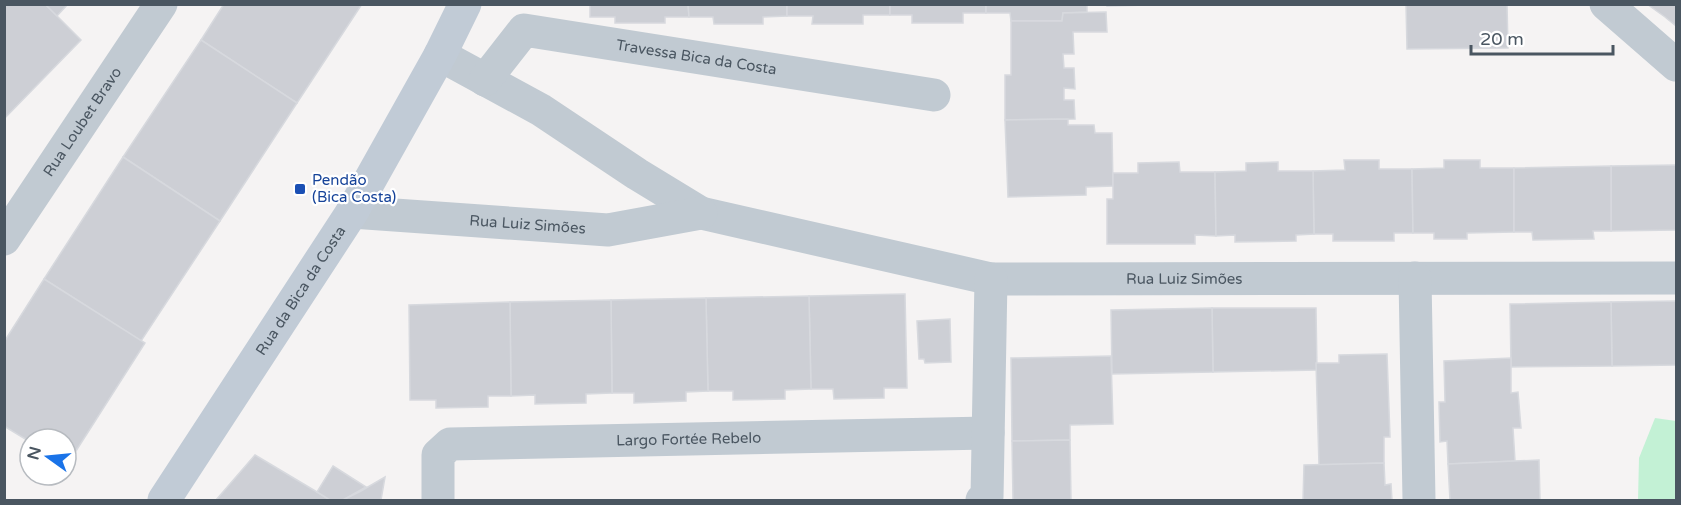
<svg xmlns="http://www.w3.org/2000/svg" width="1681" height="505" viewBox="0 0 1681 505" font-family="'Varela Round',sans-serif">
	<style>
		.green { fill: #c3f1d5 }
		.building { fill: #cdcfd5; stroke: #d7d9de; stroke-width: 1.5 }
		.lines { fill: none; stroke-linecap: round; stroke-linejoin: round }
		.street { stroke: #c1cad2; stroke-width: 33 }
		.secondary { stroke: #c1cbd6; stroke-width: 33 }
		.transit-dot { fill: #1a4fb4; stroke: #fff; stroke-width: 2 }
		.labels { text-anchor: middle; stroke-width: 4.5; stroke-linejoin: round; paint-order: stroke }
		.street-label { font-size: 15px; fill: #4a5661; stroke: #fff }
		.transit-label { font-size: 15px; fill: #164399; stroke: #fff; text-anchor: start }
	</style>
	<rect width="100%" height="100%" fill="#f5f3f3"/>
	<path class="green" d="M1655,418L1676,421V500H1638L1639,458Z"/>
	<g class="building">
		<path d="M4,4H45L81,40L4,119Z"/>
		<path d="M45,4H68L57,16Z"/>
		<path d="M224,4H362L297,103L201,40Z"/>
		<path d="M590,4H688L689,17H665V23H615V17H590Z"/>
		<path d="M688,4H787V16L763,17V24H714L713,17H689Z"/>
		<path d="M787,4H890V15H863V24H812L813,16H787Z"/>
		<path d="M890,4H986V13H963V23H912V15H890Z"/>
		<path d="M986,4H1087V12L1063,13L1062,21H1011L1010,13H986Z"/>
		<path d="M1107,4H1192L1107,6Z"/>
		<path d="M1406,4H1507L1508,48L1407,49Z"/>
		<path d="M1647,4H1676V26L1665,17Z"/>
		<path d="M1106,12L1107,32H1073L1074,54H1063L1064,68H1074L1075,89L1064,88V100H1074L1075,119L1005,120V75H1011V21H1062L1063,13Z"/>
		<path d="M201,40L297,103L220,221L123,157Z"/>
		<path d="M1068,119V125H1094L1095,133H1112L1113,186L1086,187V195L1008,197L1005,120Z"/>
		<path d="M123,157L220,221L141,341L44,279Z"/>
		<path d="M1344,160H1379V169H1412L1413,233H1394V241H1333V234H1314L1313,171L1345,170Z"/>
		<path d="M1444,160H1480V168H1514V232L1467,233V239H1434V233H1413L1412,169L1444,168Z"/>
		<path d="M1179,162L1180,172H1215L1216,236L1195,235V244H1107V199H1113V173H1138V163Z"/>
		<path d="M1278,162V171H1313L1314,234L1296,235V241L1235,242V235L1216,236L1215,172L1246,171V163Z"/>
		<path d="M1676,165V230L1611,231V166Z"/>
		<path d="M1611,166V231H1593L1594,239L1533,240L1532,232H1514V168Z"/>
		<path d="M44,279L145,343L67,465L66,439H30V442L4,426V342Z"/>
		<path d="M905,294L907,388H884V398L834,399L833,389H811L809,296Z"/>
		<path d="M809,296L811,389L785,390V399L733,400V391H708L706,298Z"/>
		<path d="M706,298L708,391L686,392V401L634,403V393H612L611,300Z"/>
		<path d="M611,300L612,393L586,394V403L535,404V395L511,396L510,302Z"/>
		<path d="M1676,301V365L1612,366L1611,302Z"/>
		<path d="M510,302L511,396H488V407L436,408V400H410L409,305Z"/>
		<path d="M1611,302L1612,366L1511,367L1510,304Z"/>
		<path d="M1212,308H1316L1317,370L1213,372Z"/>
		<path d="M1212,308L1213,372L1112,374L1111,310Z"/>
		<path d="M950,319L951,362L925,363L924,359H919L917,321Z"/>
		<path d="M1387,354L1390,437H1384V463L1319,465L1316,363H1339V355Z"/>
		<path d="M1111,356L1113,424L1070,425V440L1012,441L1011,358Z"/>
		<path d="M1511,358V393L1518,392L1521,428H1513L1515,461L1448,464L1447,441L1440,442L1439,402H1445L1444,361Z"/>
		<path d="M1070,440L1071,500H1013L1012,441Z"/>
		<path d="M255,455L317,492L330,500H216Z"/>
		<path d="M1539,460L1540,500H1450L1448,464Z"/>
		<path d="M1384,463L1385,485L1391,484L1392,500H1303L1304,465Z"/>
		<path d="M333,466L366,487L343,500H330L317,492Z"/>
		<path d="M385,477L381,500H343L361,491Z"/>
	</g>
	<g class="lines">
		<g class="street">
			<path d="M1606,4L1676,65"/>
			<path id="s1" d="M440,55L541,110L637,174L701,213L991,279L1676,278"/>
			<path id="s2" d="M485,80L524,30C660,52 797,72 934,95"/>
			<path id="s3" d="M352,212L608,230L701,213"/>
			<path id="s4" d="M4,239L161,4"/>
			<path d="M1415,278L1419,500"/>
			<path id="s5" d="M438,500V455L450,444L988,433"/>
			<path d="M982,500L987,497L991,279"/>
		</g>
		<path class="secondary" id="s6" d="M164,500L352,212L440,55L465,4"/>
	</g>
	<rect class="transit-dot" x="294" y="183" width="12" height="12" rx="3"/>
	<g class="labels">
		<g class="street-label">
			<text dy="5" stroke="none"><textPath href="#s2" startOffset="238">Travessa Bica da Costa</textPath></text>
			<text dy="5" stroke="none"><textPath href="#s4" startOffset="141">Rua Loubet Bravo</textPath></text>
			<text dy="5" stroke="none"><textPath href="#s3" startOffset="176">Rua Luiz Simões</textPath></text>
			<text dy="5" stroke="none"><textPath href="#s1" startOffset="796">Rua Luiz Simões</textPath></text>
			<text dy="5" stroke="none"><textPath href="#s6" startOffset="250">Rua da Bica da Costa</textPath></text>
			<text dy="5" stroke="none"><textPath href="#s5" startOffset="300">Largo Fortée Rebelo</textPath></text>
		</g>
		<g class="transit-label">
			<text x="312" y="185">Pendão<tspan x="312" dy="17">(Bica Costa)</tspan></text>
		</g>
	</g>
	<rect width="1681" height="505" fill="none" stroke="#4a5661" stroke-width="12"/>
	<g transform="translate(48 457) rotate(285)"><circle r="28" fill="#ffffff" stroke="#b7bbc0" stroke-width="1.5"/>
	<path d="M0-4.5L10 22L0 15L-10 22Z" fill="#1a73e8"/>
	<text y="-9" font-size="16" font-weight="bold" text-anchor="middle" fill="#4a5661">N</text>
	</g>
	<path d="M1471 45v9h142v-9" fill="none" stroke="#4a5661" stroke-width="3"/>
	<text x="1480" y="45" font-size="18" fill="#4a5661" stroke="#ffffff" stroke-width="4.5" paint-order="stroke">20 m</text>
</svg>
